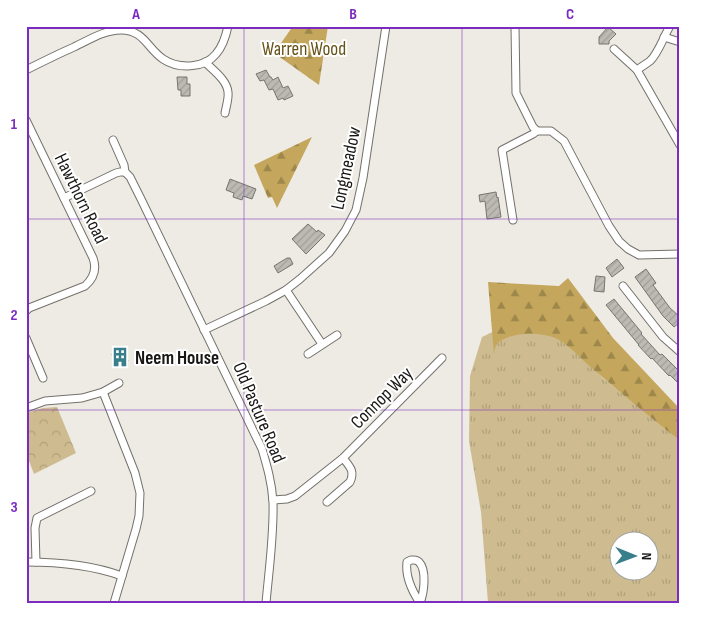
<svg xmlns="http://www.w3.org/2000/svg" width="706" height="629" viewBox="0 0 706 629" font-family="'Sofia Sans Condensed',sans-serif">
	<style>
		.grass { fill: url(#grass-tufts); fill-rule: evenodd }
		.forest { fill: url(#forest-firs) }
		.park { fill: url(#park-crowns) }
		.building { fill: url(#building-hatch); stroke: #77756f }
		.lines { fill: none; stroke-linecap: round; stroke-linejoin: round }
		.street-casing { stroke: #74716b; stroke-width: 9 }
		.street { stroke: #fff; stroke-width: 7 }
		.grid { fill: none; stroke: #7b2cbf; stroke-width: 1; stroke-opacity: 0.55 }
		.labels { text-anchor: middle; stroke-width: 4; stroke-linejoin: round; paint-order: stroke }
		.park-label { font-size: 19px; fill: #655117; stroke: #fff }
		.street-label { font-size: 19px; fill: #181715; stroke: #fff }
		.poi-label { font-size: 19px; font-weight: bold; fill: #181715; stroke: #fff; text-anchor: start }
		.neatline { fill: none; stroke: #7b2cbf; stroke-width: 2 }
		.grid-label { font-size: 16px; text-anchor: middle; font-weight: bold; fill: #7b2cbf }
	</style>
	<defs>
		<pattern id="grass-tufts" width="24" height="20" patternUnits="userSpaceOnUse" patternTransform="scale(1.25)"><rect width="24" height="20" fill="#cebc90"/><path d="M3 7l-1-3M5 7V3M7 7l1-3M15 17l-1-3M17 17v-4M19 17l1-3" fill="none" stroke="#b0a17b"/></pattern>
		<pattern id="forest-firs" width="22" height="20" patternUnits="userSpaceOnUse" patternTransform="scale(1.25)"><rect width="22" height="20" fill="#c4a75c"/><path d="M5 1l3.5 6h-7zM16 11l3.5 6h-7z" fill="#9e874b"/></pattern>
		<pattern id="park-crowns" width="20" height="18" patternUnits="userSpaceOnUse" patternTransform="scale(1.25)"><rect width="20" height="18" fill="#cebc90"/><path d="M2 6a3 3 0 1 1 6 0M12 15a3 3 0 1 1 6 0" fill="none" stroke="#b0a17b"/></pattern>
		<pattern id="building-hatch" width="6" height="6" patternUnits="userSpaceOnUse" patternTransform="scale(1.25)"><rect width="6" height="6" fill="#bcbab3"/><path d="M-1 1l2-2M0 6l6-6M5 7l2-2" fill="none" stroke="#a19f99"/></pattern>
	</defs>
	<rect width="100%" height="100%" fill="#eeebe4"/>
	<path class="grass" d="M511,323L550,328L604,379L680,441V603H488L481,512L469,441L470,376L482,337ZM618,542H648V572H618Z"/>
	<g class="forest">
		<path d="M293,26H328L319,85L274,53Z"/>
		<path d="M312,137L277,208L272,197L268,198L254,165Z"/>
		<path d="M568,278L613,338L680,409V441C651,418 622,394 594,370C582,360 572,348 559,340C545,331 508,331 497,344C495,347 494,351 494,355L488,282L559,286Z"/>
	</g>
	<path class="park" d="M57,407L76,453L34,474L26,453V413L43,408Z"/>
	<g class="building">
		<path d="M608,27L616,34L609,41V44H599V37Z"/>
		<path d="M266,70L270,77H271L273,80L278,77L283,88L288,86L293,96L284,100L283,98L278,100L273,89L269,90L264,80L260,81L256,74Z"/>
		<path d="M177,77H187V84H190V96H181V90H178Z"/>
		<path d="M230,179L256,189L252,199L243,196L242,200L233,197L234,193L226,190Z"/>
		<path d="M496,192L497,198L498,197L501,217L487,219L485,201L480,202L479,195Z"/>
		<path d="M308,224L317,232L318,230L325,235L306,254L292,239Z"/>
		<path d="M287,258H290L293,264L278,273L274,266Z"/>
		<path d="M617,259L624,268L612,277L606,268Z"/>
		<path d="M646,269L656,283L653,285L670,308L680,317V322L674,327L663,316L635,277Z"/>
		<path d="M596,276L605,277L604,292L594,291Z"/>
		<path d="M614,299L642,333L641,334L660,355L662,354L680,372V385L670,375L669,376L652,358L651,359L638,345H639L606,305Z"/>
		<path d="M124,350L128,361L115,365L112,354Z"/>
	</g>
	<g class="lines">
		<defs>
			<g id="street">
				<path d="M515,26L516,93L533,127L537,131H551L564,141L609,226L619,241L628,249L639,255L680,254"/>
				<path d="M664,37L680,42"/>
				<path d="M614,49L637,70L680,145"/>
				<path d="M205,62C213,70 227,80 228,92C229,98 226,107 225,113"/>
				<path d="M26,70C42,62 58,54 74,47C89,40 104,30 121,30C144,30 147,48 163,59C178,69 204,69 216,54C223,46 226,36 228,26"/>
				<path d="M637,70C641,67 646,64 650,61C658,54 664,36 670,26"/>
				<path d="M26,120L93,258C97,269 94,278 85,286L29,308L26,311"/>
				<path d="M113,140L124,165L125,172L130,177L141,199L262,449C267,466 272,483 273,502C274,535 269,569 266,603"/>
				<path d="M64,198L116,173L120,172H125"/>
				<path d="M513,220L502,150L533,134L537,131"/>
				<path d="M623,286L663,337L680,352"/>
				<path d="M286,290L322,344"/>
				<path d="M204,330L266,301L286,290L300,279L329,253L345,231L356,210L363,178L386,26"/>
				<path d="M26,338L43,378"/>
				<path d="M308,354L337,335"/>
				<path d="M103,392L135,473L140,493L139,516L136,529L114,603"/>
				<path d="M26,408L45,401L82,398L103,392L119,383"/>
				<path d="M273,500L287,499L295,496L343,458L442,358"/>
				<path d="M327,502L350,482C355,471 350,467 343,458"/>
				<path d="M411,560C414,560 416,559 419,562C427,570 424,593 420,603C412,591 405,577 407,562Z"/>
				<path d="M26,562C59,562 92,565 122,576"/>
				<path d="M36,562L35,528L37,518L91,491"/>
			</g>
		</defs>
		<use href="#street" class="street-casing"/>
		<use href="#street" class="street"/>
	</g>
	<path class="grid" d="M244,26V603M462,26V603M26,219H680M26,410H680"/>
	<defs>
		<symbol id="building-bare" viewBox="-9 -9 18 18"><path d="M-4-6H4V6H1V3H-1V6H-4ZM-2.5-4.3h1.7v1.8h-1.7ZM.8-4.3h1.7v1.8H.8ZM-2.5-1h1.7V.8h-1.7ZM.8-1h1.7V.8H.8Z" fill="#397f8b" stroke="#fff" stroke-width="2.5" paint-order="stroke"/></symbol>
	</defs>
	<g fill-rule="evenodd">
		<use href="#building-bare" x="106" y="343" width="28" height="28"/>
	</g>
	<g class="labels">
		<g class="park-label">
			<text x="304" y="55">Warren Wood</text>
		</g>
		<g class="street-label">
			<text transform="translate(345 168) rotate(-78)" y="7">Longmeadow</text>
			<text transform="translate(82 198) rotate(64)" y="7">Hawthorn Road</text>
			<text transform="translate(381 397) rotate(-45)" y="7">Connop Way</text>
			<text transform="translate(260 412) rotate(67)" y="7">Old Pasture Road</text>
		</g>
		<g class="poi-label">
			<text x="135" y="364">Neem House</text>
		</g>
	</g>
	<rect width="706" height="629" fill="none" stroke="#ffffff" stroke-width="55"/>
	<g transform="translate(634 556) rotate(91)"><circle r="24" fill="#ffffff" stroke="#a3a2a1"/>
	<path d="M0-4L9 19L0 12L-9 19Z" fill="#397f8b"/>
	<text y="-8" font-size="14" font-weight="bold" text-anchor="middle" fill="#181715">N</text>
	</g>
	<rect x="28" y="28" width="650" height="574" class="neatline"/>
	<g class="grid-label">
		<text x="136" y="19">A</text>
		<text x="353" y="19">B</text>
		<text x="570" y="19">C</text>
		<text x="14" y="129">1</text>
		<text x="14" y="320">2</text>
		<text x="14" y="512">3</text>
	</g>
</svg>
